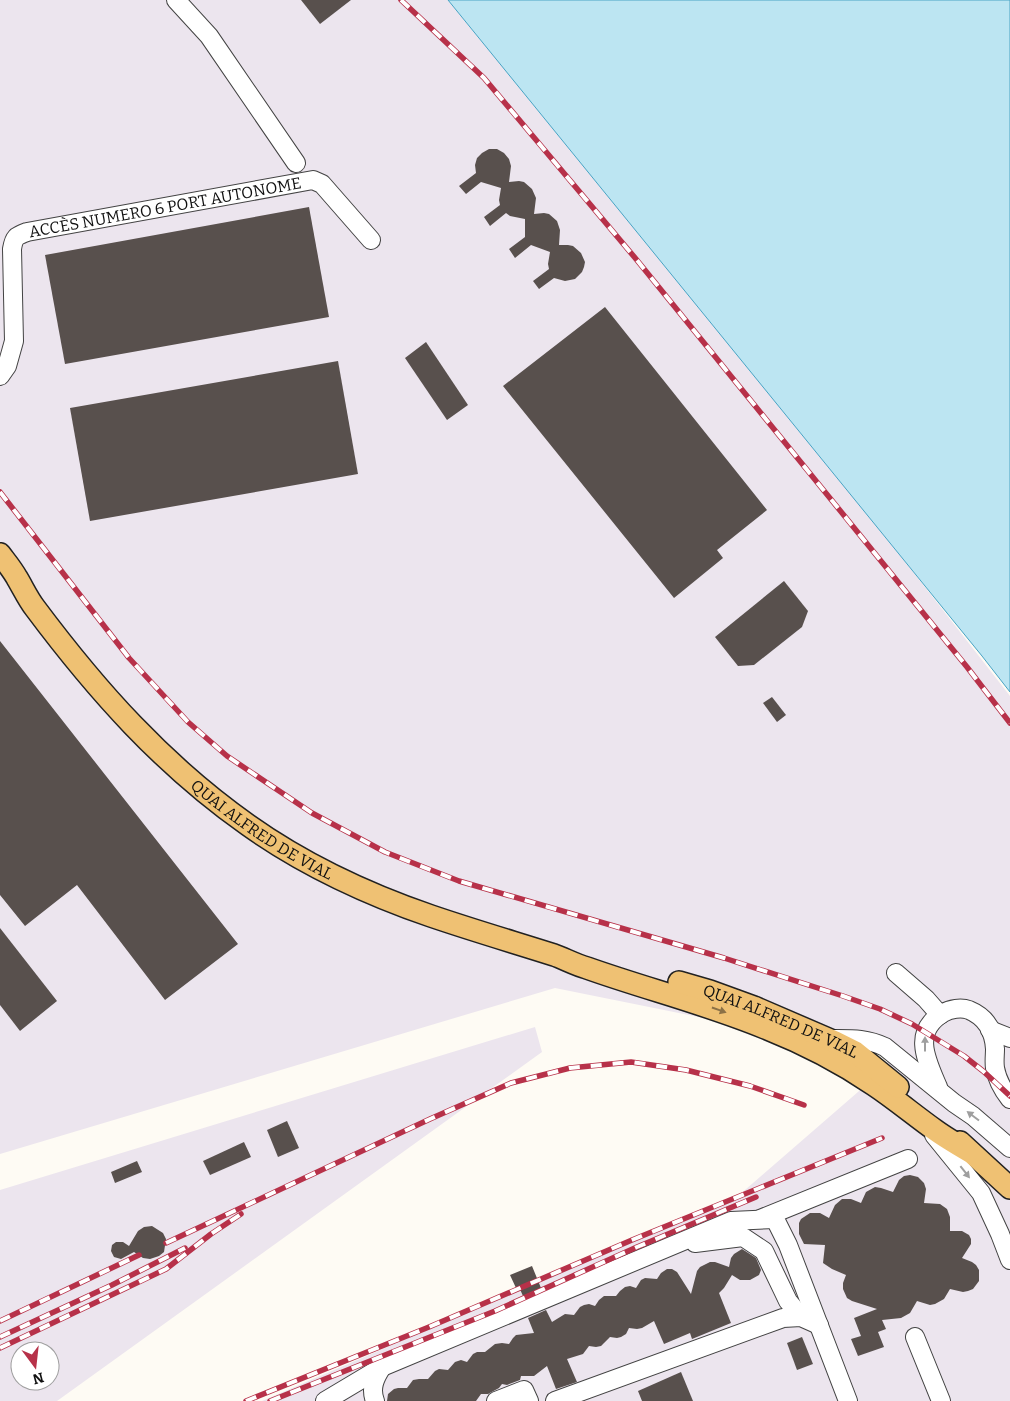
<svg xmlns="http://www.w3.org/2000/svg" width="1010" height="1401" viewBox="0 0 1010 1401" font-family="Bitter,serif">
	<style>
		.industrial { fill: #ece5ee; fill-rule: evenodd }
		.water { fill: #bce5f2; stroke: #48a3c4 }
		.building { fill: #58504d }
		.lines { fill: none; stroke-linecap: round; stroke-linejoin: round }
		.minor-casing { stroke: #434343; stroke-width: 20 }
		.major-casing { stroke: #212121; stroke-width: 24 }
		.minor { stroke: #fff; stroke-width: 18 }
		.major { stroke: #efc173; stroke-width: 21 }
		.rail-casing { stroke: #b73149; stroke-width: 5.5 }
		.rail { stroke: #fff; stroke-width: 4; stroke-dasharray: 11; stroke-linecap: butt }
		.oneway { fill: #8b7146 }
		.oneway2 { fill: #9f9f9f }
		.labels { text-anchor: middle; stroke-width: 5; stroke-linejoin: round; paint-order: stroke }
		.street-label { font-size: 16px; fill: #101010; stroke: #fff }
	</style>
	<rect width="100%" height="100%" fill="#fefbf4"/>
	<g class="industrial">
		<path d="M0,0H448L900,555L1010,696V1401H262L738,1196L866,1085L892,1056L555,988L0,1154Z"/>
		<path d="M535,1027L542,1052L57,1401H0V1190ZM20,1351H50V1381H20Z"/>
	</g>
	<path class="water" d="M448,0H1010V692L982,656Z"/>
	<g class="building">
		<path d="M301,0H351L320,24Z"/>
		<path d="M489,149H497L504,153L509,159L511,166L509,182L519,181L524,182L532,189L536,198L534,214L544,213L549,214L557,221L560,230L559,245H568L573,246L581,253L585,262L584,267L582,272L575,279L565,281L554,278L539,289L533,281L549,269L548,264L550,252L531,245L515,258L509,249L525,237V219L510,216L506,213L490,226L484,217L500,205L499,200L501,188L481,182L466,194L459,186L476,173L475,165L477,158L482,153Z"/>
		<path d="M309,207L329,317L65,364L45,255Z"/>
		<path d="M605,307L767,510L717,550L723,558L674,598L503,386Z"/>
		<path d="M426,342L468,405L447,420L405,358Z"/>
		<path d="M338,361L358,474L90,521L70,408Z"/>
		<path d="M784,581L808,611L802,627L754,665L738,666L715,637Z"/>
		<path d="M0,641L238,944L165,1000L77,885L25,926L0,895Z"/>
		<path d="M772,697L786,715L777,722L763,703Z"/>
		<path d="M0,928L57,1001L20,1031L0,1005Z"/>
		<path d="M287,1121L299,1148L278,1157L267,1130Z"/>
		<path d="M244,1142L251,1157L210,1175L203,1161Z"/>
		<path d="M137,1161L142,1172L115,1183L111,1172Z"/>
		<path d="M910,1175L918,1177L924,1183L926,1189L924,1203L940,1204L947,1209L950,1217V1231H962L969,1235L971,1239V1244L962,1258L972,1262L976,1265L979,1270V1281L973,1289L968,1291L963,1292L950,1289L944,1299L935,1304L930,1305L917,1301L910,1313L901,1318L882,1320L886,1329L878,1332L884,1347L858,1356L851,1339L861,1336L854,1318L877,1309L852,1301L847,1298L843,1289V1283L846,1275L832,1269L823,1263L825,1245L804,1244L799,1234V1223L801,1219L810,1213H820L829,1218L835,1205L842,1199H851L861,1203L866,1192L875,1187L881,1188L893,1192L899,1180L904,1176Z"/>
		<path d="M152,1226L163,1233L166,1239L164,1252L159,1256L150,1259L143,1258L134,1252L121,1259L114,1257L111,1251L112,1245L116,1242H123L129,1246L138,1231L144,1227Z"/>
		<path d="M742,1249L756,1258L761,1270L759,1275L750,1280H740L732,1275L724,1288L719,1293L731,1323L692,1339L690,1333L664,1344L654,1321L642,1328L637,1329L629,1328L626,1334L621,1337L617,1338L610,1337L601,1346L596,1347L589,1346L583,1354L567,1359L577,1382L556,1389L547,1366L534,1376H521L520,1380L507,1385L502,1384L499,1388L488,1394H481L476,1401H387L388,1394L394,1389L398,1388H407L413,1380L419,1379H428L435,1371L439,1369L448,1370L455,1362L461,1360L467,1362L473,1354L477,1352H485L495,1344L502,1343L509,1344L513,1338L516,1335L534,1333L528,1318L546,1310L552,1322L565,1314L574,1315L580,1307L584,1305L589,1304L595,1306L599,1300L604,1296H616L620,1291L625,1287L630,1286L636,1288L641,1280L645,1278L657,1279L661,1273L667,1269H672L677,1272L691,1294L697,1271L700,1267L710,1262H715L729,1267L731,1258L734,1254Z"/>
		<path d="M532,1266L541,1288L523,1296L519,1287L516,1288L510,1275Z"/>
		<path d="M802,1337L813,1364L797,1370L787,1343Z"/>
		<path d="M681,1372L693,1401H642L638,1391Z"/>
	</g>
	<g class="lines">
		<defs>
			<g id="minor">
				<path d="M176,0L209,36L296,163"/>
				<path id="s1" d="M0,376L7,366L14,341L12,249C14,237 16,236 27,232L313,180L322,184L371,240"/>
				<path d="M896,973L926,999L940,1015"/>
				<path d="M990,1030L1010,1038"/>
				<path d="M830,1039C851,1039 866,1038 885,1047L954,1103L973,1116L1010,1148"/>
				<path d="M938,1087C927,1061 911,1032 943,1013C950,1009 961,1007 969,1010C986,1017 994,1031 995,1049C995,1055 994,1062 995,1068C997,1080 1003,1090 1010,1099"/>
				<path d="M934,1135L981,1193L1000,1234L1010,1260"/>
				<path d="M760,1219L908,1159"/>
				<path d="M695,1243L743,1237L764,1251L788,1301L801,1317"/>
				<path d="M915,1337L941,1401"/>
				<path d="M325,1401L382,1367L731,1221L775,1219L788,1245L848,1401"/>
				<path d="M375,1401C370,1388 375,1378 382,1367"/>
				<path d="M496,1401L524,1390L529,1401"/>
				<path d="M555,1401L783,1318L801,1317L819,1325"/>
			</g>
			<g id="major">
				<path id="s2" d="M0,554C6,562 12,569 17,578C23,588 28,599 35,608C97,691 163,765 248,825C303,864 367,894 431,916C472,930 513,942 554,955C565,959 576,965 587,968C646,989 707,1004 765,1028C803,1043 840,1062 874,1085C895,1099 914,1115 935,1130C946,1138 958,1145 970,1152"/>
				<path id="s3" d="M679,982L710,991L754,1007L835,1042L855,1052L898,1087"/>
				<path d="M960,1142L1010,1188"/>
			</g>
		</defs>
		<use href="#minor" class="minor-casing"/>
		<use href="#major" class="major-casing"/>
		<use href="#minor" class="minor"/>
		<use href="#major" class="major"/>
		<defs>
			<g id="rail">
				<path d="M401,0L484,78L636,259L967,667L1010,723"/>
				<path d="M0,492L129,658L188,722L227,756L312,813L385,852L459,881L724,958L843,996L880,1009L912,1024L964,1056L983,1071L1010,1096"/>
				<path d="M166,1243L430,1119L511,1083L570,1068L631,1062L686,1070L750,1086L804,1105"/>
				<path d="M0,1321L139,1255"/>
				<path d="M0,1337L112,1285L185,1248"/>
				<path d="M0,1348L166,1269L211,1234L241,1214"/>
				<path d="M246,1401L429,1327L632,1240L882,1138"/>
				<path d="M270,1401L495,1311L637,1247L756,1197"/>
			</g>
		</defs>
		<use href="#rail" class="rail-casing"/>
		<use href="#rail" class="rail"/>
	</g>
	<defs><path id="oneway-solid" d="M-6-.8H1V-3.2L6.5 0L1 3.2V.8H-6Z" transform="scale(1.25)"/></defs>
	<use class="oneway" href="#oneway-solid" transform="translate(719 1010) rotate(19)"/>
	<g class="oneway2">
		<use href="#oneway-solid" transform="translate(925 1044) rotate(-90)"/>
		<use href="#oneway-solid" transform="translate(973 1116) rotate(-143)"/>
		<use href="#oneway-solid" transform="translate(965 1172) rotate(52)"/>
	</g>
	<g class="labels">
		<g class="street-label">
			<text dy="6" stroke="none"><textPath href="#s1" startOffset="295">ACCÈS NUMERO 6 PORT AUTONOME</textPath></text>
			<text dy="6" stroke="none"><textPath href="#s2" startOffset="384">QUAI ALFRED DE VIAL</textPath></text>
			<text dy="6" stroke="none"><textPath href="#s3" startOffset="109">QUAI ALFRED DE VIAL</textPath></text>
		</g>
	</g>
	<g transform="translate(35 1366) rotate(165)"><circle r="24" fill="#ffffff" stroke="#9f9f9f"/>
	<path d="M0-4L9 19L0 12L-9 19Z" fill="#b73149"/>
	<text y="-8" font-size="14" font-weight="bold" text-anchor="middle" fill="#101010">N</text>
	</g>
</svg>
